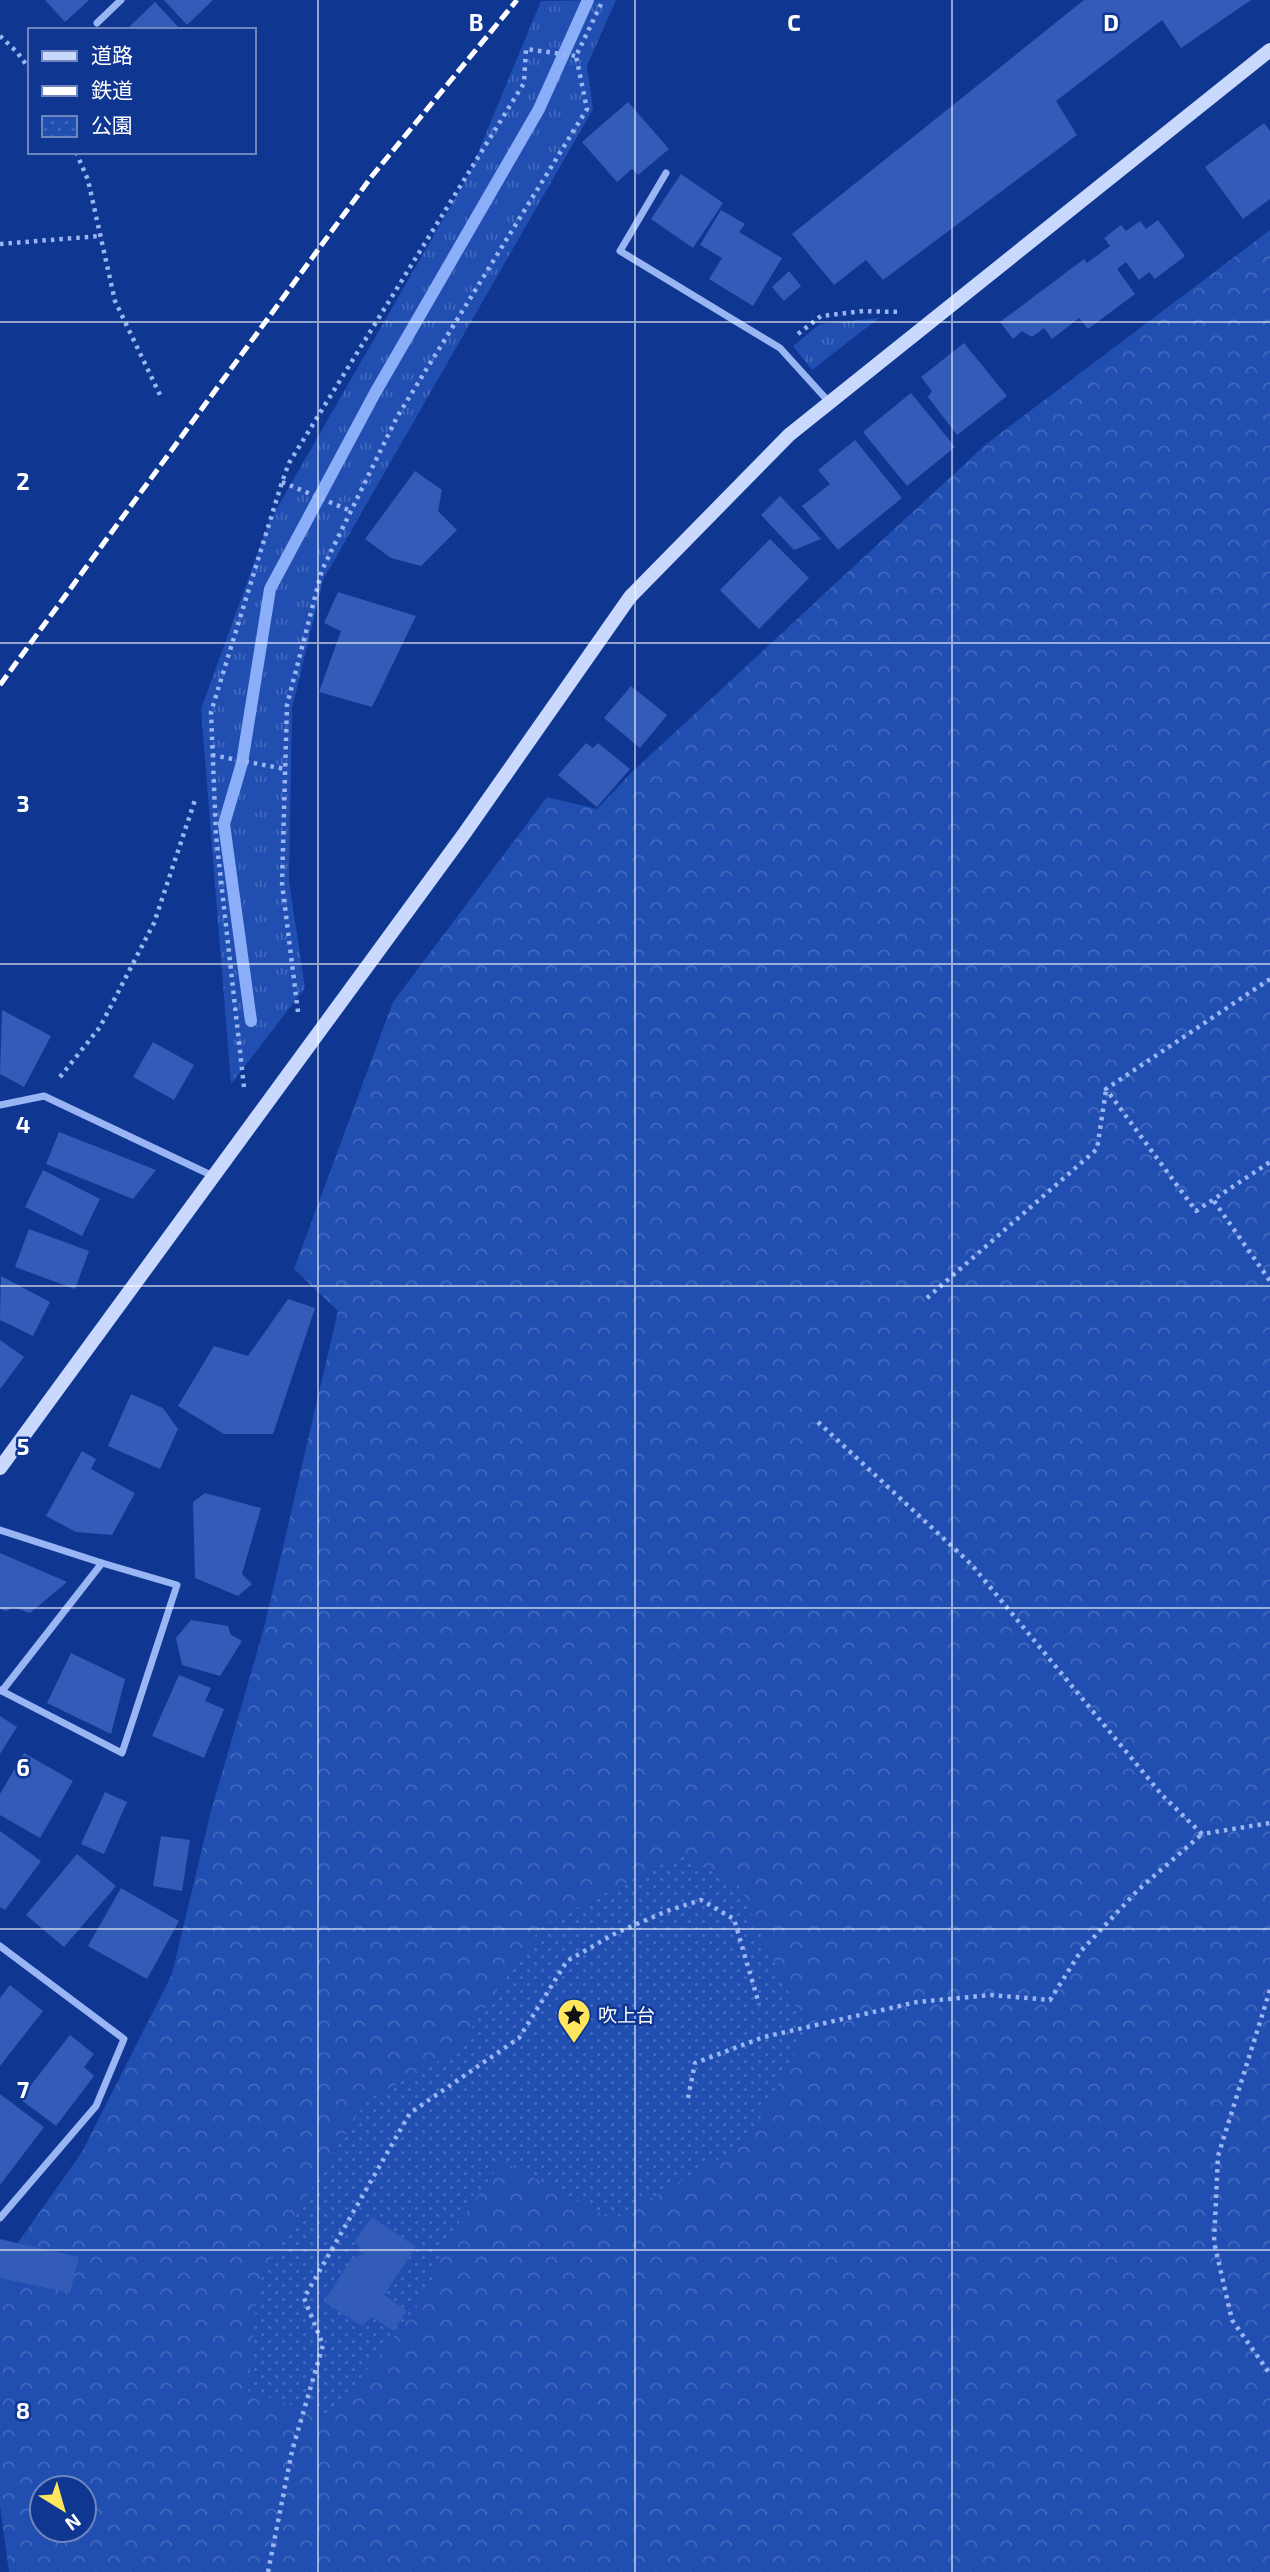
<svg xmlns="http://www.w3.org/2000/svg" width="1270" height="2572" viewBox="0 0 1270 2572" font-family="'Exo 2','Noto Sans JP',sans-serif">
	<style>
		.grass { fill: url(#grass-tufts) }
		.forest { fill: url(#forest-crowns); fill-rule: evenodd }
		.park { fill: url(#park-dots) }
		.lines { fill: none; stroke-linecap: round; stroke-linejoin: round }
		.stream { stroke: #8aaef8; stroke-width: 12 }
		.building { fill: #335cb9 }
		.path { stroke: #99b5f4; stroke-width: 4.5; stroke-dasharray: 3.5 5; stroke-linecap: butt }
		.street { stroke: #99b5f4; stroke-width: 7 }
		.secondary { stroke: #c9d8fd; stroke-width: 14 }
		.rail { stroke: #fff; stroke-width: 5; stroke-dasharray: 12 5; stroke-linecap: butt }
		.grid { fill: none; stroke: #fff; stroke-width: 2; stroke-opacity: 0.55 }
		.labels { text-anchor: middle; stroke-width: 5; stroke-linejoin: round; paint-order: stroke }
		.poi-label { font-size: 19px; fill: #fff; stroke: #0f3691; text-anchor: start }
		.grid-label { font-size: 23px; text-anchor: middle; font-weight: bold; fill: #fff; stroke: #0f3691; stroke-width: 5; stroke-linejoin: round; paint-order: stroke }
	</style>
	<defs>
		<pattern id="grass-tufts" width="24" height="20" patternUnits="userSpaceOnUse" patternTransform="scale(1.75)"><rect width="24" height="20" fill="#204eb1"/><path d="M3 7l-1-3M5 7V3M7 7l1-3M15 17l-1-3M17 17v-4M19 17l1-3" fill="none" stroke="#4169bd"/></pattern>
		<pattern id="forest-crowns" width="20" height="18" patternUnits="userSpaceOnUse" patternTransform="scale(1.75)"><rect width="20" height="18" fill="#204eb1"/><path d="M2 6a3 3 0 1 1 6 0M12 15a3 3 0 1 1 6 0" fill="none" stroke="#4169bd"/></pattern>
		<pattern id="park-dots" width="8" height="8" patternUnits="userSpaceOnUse" patternTransform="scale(1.75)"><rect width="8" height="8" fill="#204eb1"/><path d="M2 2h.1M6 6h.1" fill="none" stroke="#4169bd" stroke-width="1.8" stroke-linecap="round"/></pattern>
	</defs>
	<rect width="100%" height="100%" fill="#0f3691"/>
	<g class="grass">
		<path d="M616,0L587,66L593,109L323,580L292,709L289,881L305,988L231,1084L201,709L269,522L469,174L541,1Z"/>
		<path d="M879,318L812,370L793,346L820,324Z"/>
	</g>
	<path class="forest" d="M1270,230V2572H9L0,2506V2268L82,2152L172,1974L211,1811L264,1628L338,1311L294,1269L393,1002L547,797L597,809L633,771L985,445ZM42,2488H84V2530H42Z"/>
	<path class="park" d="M680,1855L738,1884L807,2031L747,2143L613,2220L502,2161L442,2247L433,2285L384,2350L328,2416L248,2391L258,2285L315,2182L367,2100L454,2053L542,1926Z"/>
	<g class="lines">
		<path class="stream" d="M251,1021L224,824L242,763L270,589L375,393L539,109L588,0"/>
	</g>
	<g class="building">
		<path d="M45,0H89L65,22Z"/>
		<path d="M164,0H213L187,25Z"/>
		<path d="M1084,0H1251L1181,48L1162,20L1056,101L1077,135L883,280L866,260L834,285L792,234Z"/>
		<path d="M155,2L181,30H126Z"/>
		<path d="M628,102L669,149L638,175L632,169L617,182L582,142Z"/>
		<path d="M1264,123L1270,131V199L1243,219L1205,167Z"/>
		<path d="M681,174L723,203L693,248L651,219Z"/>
		<path d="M721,210L745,224L739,232L782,258L753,306L709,279L722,258L700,245Z"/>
		<path d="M1158,220L1185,256L1155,279L1149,272L1139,280L1126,262L1117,269L1135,294L1088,329L1079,318L1052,339L1044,328L1032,337L1022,331L1013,339L1000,322L1084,259L1087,263L1110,246L1104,238L1121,225L1126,231L1140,221L1146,229Z"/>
		<path d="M789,271L801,286L784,301L772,287Z"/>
		<path d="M964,343L1007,396L957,435L928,397L932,391L921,377Z"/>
		<path d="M911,393L955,447L907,486L863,432Z"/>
		<path d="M855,440L902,498L838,550L802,506L830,484L818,470Z"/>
		<path d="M415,471L442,490L438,511L457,530L421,566L391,558L365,539Z"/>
		<path d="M780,496L821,539L794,550L761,515Z"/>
		<path d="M770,539L809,578L759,629L720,590Z"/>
		<path d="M338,592L416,616L372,707L319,692L341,631L324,623Z"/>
		<path d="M631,686L667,715L640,748L604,718Z"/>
		<path d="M586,743L593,748L598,743L630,769L597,807L558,775Z"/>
		<path d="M2,1010L51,1036L24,1087L0,1074Z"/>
		<path d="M153,1042L194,1065L174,1100L133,1077Z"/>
		<path d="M59,1132L156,1170L133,1199L46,1164Z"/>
		<path d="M43,1170L100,1199L82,1236L25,1207Z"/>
		<path d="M29,1229L89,1251L75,1289L15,1267Z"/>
		<path d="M1,1276L50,1302L33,1336L0,1320Z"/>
		<path d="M288,1299L315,1308L273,1434H224L178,1406L214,1346L248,1356Z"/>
		<path d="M0,1340L24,1357L0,1389Z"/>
		<path d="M131,1394L163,1408L178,1429L160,1469L108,1446Z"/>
		<path d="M82,1451L96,1459L91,1469L135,1493L112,1535L76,1532L46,1516Z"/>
		<path d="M205,1493L261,1508L242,1574L252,1584L238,1596L195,1578L193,1502Z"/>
		<path d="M0,1553L67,1582L30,1613L13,1607L6,1611L0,1609Z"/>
		<path d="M191,1620L228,1626L231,1635L242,1641L220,1676L182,1665L176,1638Z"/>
		<path d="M71,1653L125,1679L111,1734L47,1703Z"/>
		<path d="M179,1675L211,1688L205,1701L224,1709L204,1758L152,1736Z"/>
		<path d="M0,1716L17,1727L0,1754Z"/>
		<path d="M24,1753L73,1781L40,1838L0,1815V1794Z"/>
		<path d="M105,1792L127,1802L104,1854L81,1844Z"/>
		<path d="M0,1831L41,1861L5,1910L0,1907Z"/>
		<path d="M161,1836L190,1840L182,1891L153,1886Z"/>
		<path d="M77,1854L116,1886L64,1947L26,1915Z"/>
		<path d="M121,1888L179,1921L147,1979L88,1946Z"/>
		<path d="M10,1985L43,2011L0,2066V1998Z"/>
		<path d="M70,2035L94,2054L84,2067L94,2076L56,2126L20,2099Z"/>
		<path d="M0,2094L44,2127L0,2185Z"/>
		<path d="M372,2217L416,2247L384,2295L407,2311L393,2331L372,2317L362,2326L324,2302L351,2259L364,2254L355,2241Z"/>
		<path d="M0,2239L79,2257L70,2293L0,2278Z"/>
	</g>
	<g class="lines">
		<g class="path">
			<path d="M0,36L17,52L30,70"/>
			<path d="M76,152L88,180L115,301L161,397"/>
			<path d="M0,244L100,236"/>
			<path d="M798,334L821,316L863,311L898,312"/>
			<path d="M282,482L351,511"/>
			<path d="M212,755L285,769"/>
			<path d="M1270,979L1106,1089L1196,1211L1270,1162"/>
			<path d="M298,1012L282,883L287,705L322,570L397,417L587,109L576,56L603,0"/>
			<path d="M60,1077L100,1027L154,923L195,800"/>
			<path d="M244,1087L216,836L211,712L282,482L289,463L524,83L526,49L576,56"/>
			<path d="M1214,1201L1270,1281"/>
			<path d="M927,1298L1097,1149L1106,1090"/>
			<path d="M818,1422L971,1564L1162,1795L1202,1834L1270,1823"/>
			<path d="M1270,1990L1218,2156L1214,2242L1232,2320L1270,2374"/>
			<path d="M688,2098L695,2063L764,2037L917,2002L991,1995L1050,2000L1081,1951L1138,1890L1202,1834"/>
			<path d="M268,2572L292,2451L323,2345L304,2298L410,2113L519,2038L567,1961L616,1933L667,1911L701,1900L734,1919L759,2004"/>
		</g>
		<g class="street">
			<path d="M97,23L121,0"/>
			<path d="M666,173L620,251L780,348L829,402"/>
			<path d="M0,1105L44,1096L213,1176"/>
			<path d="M0,1530L102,1563L2,1691"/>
			<path d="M0,1690L122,1753L177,1585L102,1563"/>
			<path d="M0,1946L124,2039L96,2106L0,2218"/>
		</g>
		<path class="secondary" d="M0,1468L464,834L630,597L789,435L1270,50"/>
		<path class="rail" d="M0,685L372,176L517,0"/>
	</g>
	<path class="grid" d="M318,0V2572M635,0V2572M952,0V2572M0,322H1270M0,643H1270M0,964H1270M0,1286H1270M0,1608H1270M0,1929H1270M0,2250H1270"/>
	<defs>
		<symbol id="sight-pin" viewBox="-11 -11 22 30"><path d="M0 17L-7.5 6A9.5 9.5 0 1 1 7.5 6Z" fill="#ffe65c" stroke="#0f3691"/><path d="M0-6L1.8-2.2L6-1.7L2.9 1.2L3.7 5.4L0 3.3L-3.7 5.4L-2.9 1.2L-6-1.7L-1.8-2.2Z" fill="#111"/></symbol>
	</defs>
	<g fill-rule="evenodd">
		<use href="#sight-pin" x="555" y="1996" width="38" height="52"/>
	</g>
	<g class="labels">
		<g class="poi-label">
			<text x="598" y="2022">吹上台</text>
		</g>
	</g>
	<g class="grid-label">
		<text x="476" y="31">B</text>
		<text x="794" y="31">C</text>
		<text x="1111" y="31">D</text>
		<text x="23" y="490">2</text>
		<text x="23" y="812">3</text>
		<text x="23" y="1133">4</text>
		<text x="23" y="1455">5</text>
		<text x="23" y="1776">6</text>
		<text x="23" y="2098">7</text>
		<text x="23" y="2419">8</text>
	</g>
	<rect x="28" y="28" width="228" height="126" fill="#0f3691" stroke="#6f86bd" stroke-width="2"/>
	<rect x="42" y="51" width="35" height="10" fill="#c9d8fd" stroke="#6f86bd" stroke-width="2"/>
	<text x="91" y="63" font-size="21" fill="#ffffff">道路</text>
	<rect x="42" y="86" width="35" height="10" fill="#ffffff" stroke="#6f86bd" stroke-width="2"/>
	<text x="91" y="98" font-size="21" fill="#ffffff">鉄道</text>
	<rect x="42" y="116" width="35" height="21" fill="url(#park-dots)" stroke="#6f86bd" stroke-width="2"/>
	<text x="91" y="133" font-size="21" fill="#ffffff">公園</text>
	<g transform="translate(63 2509) rotate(143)"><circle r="33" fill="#0f3691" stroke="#6f86bd" stroke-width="2"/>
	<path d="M0-5L12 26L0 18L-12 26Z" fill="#ffe65c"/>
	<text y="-10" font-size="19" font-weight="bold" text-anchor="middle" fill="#ffffff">N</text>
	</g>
</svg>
